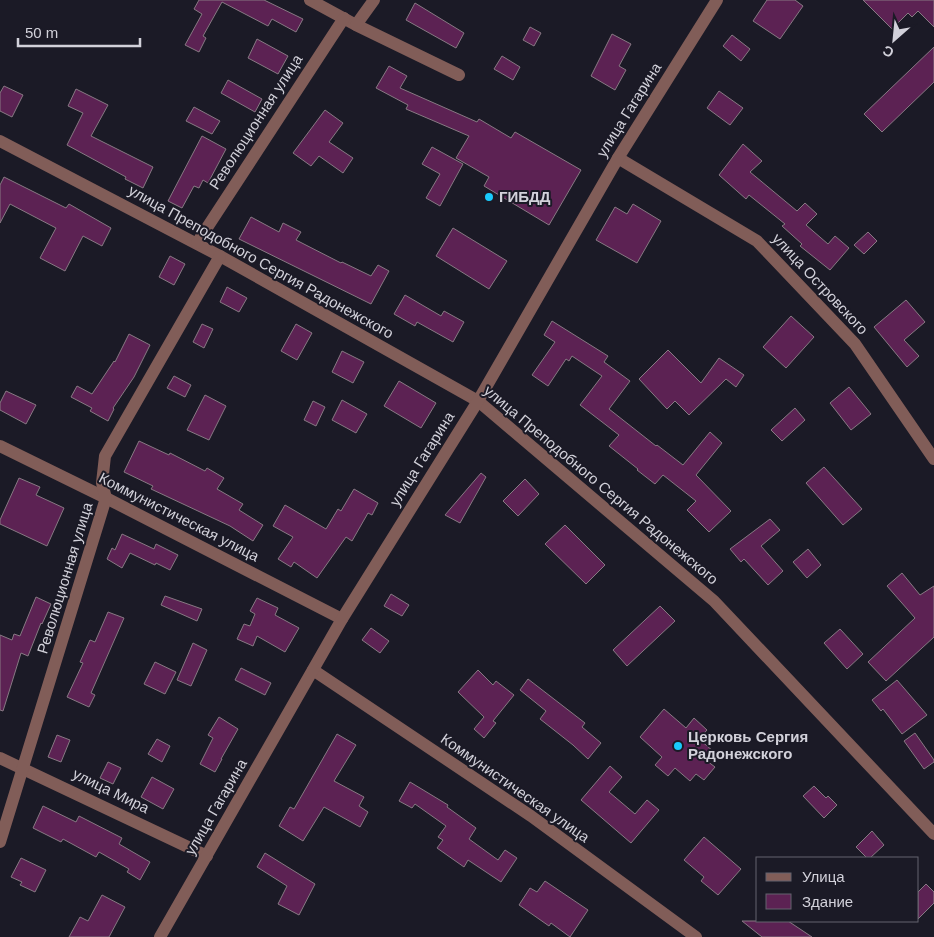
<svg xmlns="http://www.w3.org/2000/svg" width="934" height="937" viewBox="0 0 934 937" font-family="Arial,sans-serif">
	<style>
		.building { fill: #5c2253; stroke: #877983 }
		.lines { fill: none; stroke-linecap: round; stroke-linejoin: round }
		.minor { stroke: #815d58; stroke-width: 12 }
		.poi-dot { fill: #19cafc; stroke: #1b1a26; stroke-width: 2 }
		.labels { text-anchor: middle; stroke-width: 4; stroke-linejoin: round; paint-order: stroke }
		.street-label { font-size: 15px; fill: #d2d1da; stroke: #1b1a26 }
		.poi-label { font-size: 15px; font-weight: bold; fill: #d2d1da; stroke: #1b1a26; text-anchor: start }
	</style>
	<rect width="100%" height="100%" fill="#1b1a26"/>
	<g class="building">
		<path d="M199,0H264L303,19L296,32L272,19L268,26L222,2L203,36L206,38L199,52L185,45L202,14L194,9Z"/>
		<path d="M767,0H795L803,6L780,39L753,21Z"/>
		<path d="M863,0H934V27L918,11L912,17L908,13L892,29Z"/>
		<path d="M415,3L464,33L456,48L406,20Z"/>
		<path d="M530,27L541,33L534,46L523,40Z"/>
		<path d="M612,34L631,44L619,66L626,70L615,90L591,76Z"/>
		<path d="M732,35L750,49L741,61L723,46Z"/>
		<path d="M257,39L288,56L278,74L248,58Z"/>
		<path d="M934,47V82L882,132L864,114Z"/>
		<path d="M502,56L520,67L513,80L494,69Z"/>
		<path d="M389,66L407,76L400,88L477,122L479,119L511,138L515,132L581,170L549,225L484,186L489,177L456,158L469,136L406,109L408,105L376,88Z"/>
		<path d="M228,80L262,99L255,112L221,93Z"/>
		<path d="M4,86L23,95L12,117L0,111V93Z"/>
		<path d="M76,89L108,105L91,136L153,167L143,188L125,179L126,177L67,145L83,113L68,106Z"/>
		<path d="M719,91L743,108L730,125L707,108Z"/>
		<path d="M194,107L220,121L212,134L186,121Z"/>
		<path d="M325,110L343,123L329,142L353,158L343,173L319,156L311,166L293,153Z"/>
		<path d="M202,136L226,149L208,183L203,180L199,188L194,186L182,208L168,201Z"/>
		<path d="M743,144L762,161L750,172L797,211L805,203L817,214L806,225L828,244L835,236L849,248L830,270L800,246L802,244L782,226L785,224L749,195L746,199L719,175Z"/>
		<path d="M432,147L463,164L440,206L426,198L440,174L422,164Z"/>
		<path d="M4,177L66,208L69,204L111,228L102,246L83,236L65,271L40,258L56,228L10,204L0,223V185Z"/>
		<path d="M633,204L661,221L637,263L596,240L615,207L627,214Z"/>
		<path d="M251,217L279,232L283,223L301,232L296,240L341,263L342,262L371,276L378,265L389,271L371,304L239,239Z"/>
		<path d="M453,228L507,261L489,289L436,256Z"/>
		<path d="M868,232L877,241L864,254L854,245Z"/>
		<path d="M170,256L185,264L174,285L159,277Z"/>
		<path d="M227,287L247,298L239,312L220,302Z"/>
		<path d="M405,295L441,316L444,311L464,322L453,342L417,322L415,326L394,314Z"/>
		<path d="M906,300L925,322L904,340L919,356L907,367L874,327Z"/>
		<path d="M791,316L814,337L786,368L763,347Z"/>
		<path d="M552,321L608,356L604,362L630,381L609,409L656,446L657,445L683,465L710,432L722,443L696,475L731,511L709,532L687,510L696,501L663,475L655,484L637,470L638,469L609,446L619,435L580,405L602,376L572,356L569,361L566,359L548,386L532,375L555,342L544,335Z"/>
		<path d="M202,324L213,329L204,348L193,342Z"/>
		<path d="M296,324L312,333L297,360L281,351Z"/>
		<path d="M129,334L150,345L134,377L113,408L114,409L108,421L90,411L92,408L71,397L77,386L92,394L114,361L115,362Z"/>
		<path d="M668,350L701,383L719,358L744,375L736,387L726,379L689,415L675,401L667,409L639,379Z"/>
		<path d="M342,351L364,362L353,383L332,372Z"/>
		<path d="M174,376L191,385L185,397L167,388Z"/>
		<path d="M399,381L436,403L421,428L384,406Z"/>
		<path d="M849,387L871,414L851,430L830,403Z"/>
		<path d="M6,391L36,405L26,424L0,410V403Z"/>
		<path d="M205,395L226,406L209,440L187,430Z"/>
		<path d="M342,400L367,414L356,433L332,420Z"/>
		<path d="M313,401L325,407L316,426L304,420Z"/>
		<path d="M795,408L805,420L782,441L771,430Z"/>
		<path d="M139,441L169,455L170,453L205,471L207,468L224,478L217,489L243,504L239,510L263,525L253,541L230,526L151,489L153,486L124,472Z"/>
		<path d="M824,467L862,509L843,525L806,483Z"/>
		<path d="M481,473L486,477L460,523L445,515Z"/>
		<path d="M19,478L40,487L36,495L64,508L47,546L0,524V520Z"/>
		<path d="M525,479L539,494L518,516L503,501Z"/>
		<path d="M354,489L378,503L372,515L368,513L352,541L346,537L317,578L294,562L291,567L278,559L293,537L273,526L285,505L326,529L338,509L341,511Z"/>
		<path d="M770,519L780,530L761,546L783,571L768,585L744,559L741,562L730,549Z"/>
		<path d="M565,525L605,565L586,584L545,544Z"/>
		<path d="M122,534L154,549L156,544L178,555L170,570L156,563L155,565L130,553L122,568L107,559L112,548L115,550Z"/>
		<path d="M808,549L821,565L807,578L793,562Z"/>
		<path d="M902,573L920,595L934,586V637L886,681L868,662L915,618L887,586Z"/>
		<path d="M391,594L409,605L402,616L384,606Z"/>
		<path d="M165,596L202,609L197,621L161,605Z"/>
		<path d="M36,597L51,604L42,624L41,623L28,656L21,653L3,711L0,710V635L12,640L14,634L20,636Z"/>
		<path d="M257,598L278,608L275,615L299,628L285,652L257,636L253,646L237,639L244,624L250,626L255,614L250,611Z"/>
		<path d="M660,606L675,621L627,666L613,650Z"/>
		<path d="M108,612L124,618L91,693L95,695L89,707L67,697L83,663L80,662L90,640L95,642Z"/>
		<path d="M371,628L389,641L380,653L362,640Z"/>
		<path d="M840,629L863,654L847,669L824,643Z"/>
		<path d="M193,643L207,650L191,686L177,680Z"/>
		<path d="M155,662L176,672L165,694L144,684Z"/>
		<path d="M241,668L271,683L265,695L235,680Z"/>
		<path d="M478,670L493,685L496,681L514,695L493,721L496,723L484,738L474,729L484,717L458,692Z"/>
		<path d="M528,679L585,723L582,727L601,743L588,759L573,745L540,719L546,711L520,690Z"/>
		<path d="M897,680L927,715L902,734L883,709L881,711L872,700Z"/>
		<path d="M664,709L686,728L694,718L707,730L699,739L714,752L707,761L715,767L704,780L696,774L690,781L675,768L668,776L655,765L662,757L640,737Z"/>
		<path d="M219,717L238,729L221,759H222L215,772L200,764L213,738L208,735Z"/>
		<path d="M915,733L934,760V762L924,769L904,741Z"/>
		<path d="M337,734L356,745L334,781L364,797L359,806L368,812L360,827L324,807L303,841L279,826L290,807L294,809Z"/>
		<path d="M57,735L70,740L61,762L48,757Z"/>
		<path d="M157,739L170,746L162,762L148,754Z"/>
		<path d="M108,762L121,768L113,784L100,778Z"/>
		<path d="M610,766L622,777L609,792L635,814L647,800L659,810L631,843L581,800Z"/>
		<path d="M152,777L174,789L163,809L141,797Z"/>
		<path d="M410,782L448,805L447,807L476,828L469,839L498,860L505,850L517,858L501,882L468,860L464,867L437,848L443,840L438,837L446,826L415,804L412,808L399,801Z"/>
		<path d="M814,786L826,798L828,796L837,805L824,818L803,796Z"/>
		<path d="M43,806L76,822L79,816L122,838L119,844L150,862L140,880L127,872L129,869L99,852L96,857L63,839L61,842L33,828Z"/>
		<path d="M872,831L884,845L870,858H867L856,847Z"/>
		<path d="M704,837L741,869L718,895L701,881L704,877L684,860Z"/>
		<path d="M265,853L315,884L299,915L278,904L287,886L257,867Z"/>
		<path d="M21,858L46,870L35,892L20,885L22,882L11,877Z"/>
		<path d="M545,881L588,910L570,937L551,923L549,926L519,905L530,888L537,892Z"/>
		<path d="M926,884L934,892V903L918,919V892Z"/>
		<path d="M102,895L125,907L109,937H69L80,917L88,921Z"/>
		<path d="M742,921H788L812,937H762Z"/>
	</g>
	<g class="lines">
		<g class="minor">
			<path d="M310,0L356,25L459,75"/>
			<path d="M356,25L374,0"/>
			<path d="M0,141L220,256L478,401L714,601L934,834"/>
			<path d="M618,158L757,241L855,344L934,459"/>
			<path d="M197,243L344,18"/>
			<path d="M0,446L106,498L342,619"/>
			<path d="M313,670L531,816L696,937"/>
			<path d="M0,758L207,856"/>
			<path d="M0,842L106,498L102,483L105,456L220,256"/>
			<path d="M160,937L342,619L478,401L618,158L717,0"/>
		</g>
	</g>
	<g class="poi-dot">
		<circle cx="489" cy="197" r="5"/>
		<circle cx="678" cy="746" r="5"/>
	</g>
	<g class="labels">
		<g class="street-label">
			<text transform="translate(629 110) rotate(-58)" y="5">улица Гагарина</text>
			<text transform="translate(256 122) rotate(-57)" y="5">Революционная улица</text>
			<text transform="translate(261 262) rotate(29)" y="5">улица Преподобного Сергия Радонежского</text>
			<text transform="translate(820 284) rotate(47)" y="5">улица Островского</text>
			<text transform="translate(422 459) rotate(-58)" y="5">улица Гагарина</text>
			<text transform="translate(601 485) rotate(40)" y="5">улица Преподобного Сергия Радонежского</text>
			<text transform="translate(179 517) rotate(27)" y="5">Коммунистическая улица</text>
			<text transform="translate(65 578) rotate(-73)" y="5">Революционная улица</text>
			<text transform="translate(515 788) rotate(35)" y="5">Коммунистическая улица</text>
			<text transform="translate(111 791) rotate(26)" y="5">улица Мира</text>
			<text transform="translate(216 807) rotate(-60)" y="5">улица Гагарина</text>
		</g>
		<g class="poi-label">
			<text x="499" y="202">ГИБДД</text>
			<text x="688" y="742">Церковь Сергия<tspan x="688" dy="17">Радонежского</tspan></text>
		</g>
	</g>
	<rect x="756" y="857" width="162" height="65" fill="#1b1a26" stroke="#64636e"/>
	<rect x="766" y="873" width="25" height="8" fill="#815d58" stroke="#64636e"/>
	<text x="802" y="882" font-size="15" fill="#d2d1da">Улица</text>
	<rect x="766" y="894" width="25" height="15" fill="#5c2253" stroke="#64636e"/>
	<text x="802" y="907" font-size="15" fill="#d2d1da">Здание</text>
	<g transform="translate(894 40) rotate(207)" stroke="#1b1a26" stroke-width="4" paint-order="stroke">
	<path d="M0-4L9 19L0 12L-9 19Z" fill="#d2d1da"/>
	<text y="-8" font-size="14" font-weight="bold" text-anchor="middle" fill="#d2d1da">С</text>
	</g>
	<path d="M18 38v8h122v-8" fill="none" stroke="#d2d1da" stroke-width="2.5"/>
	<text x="25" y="38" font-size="15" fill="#d2d1da" stroke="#1b1a26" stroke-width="4" paint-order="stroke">50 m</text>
</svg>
